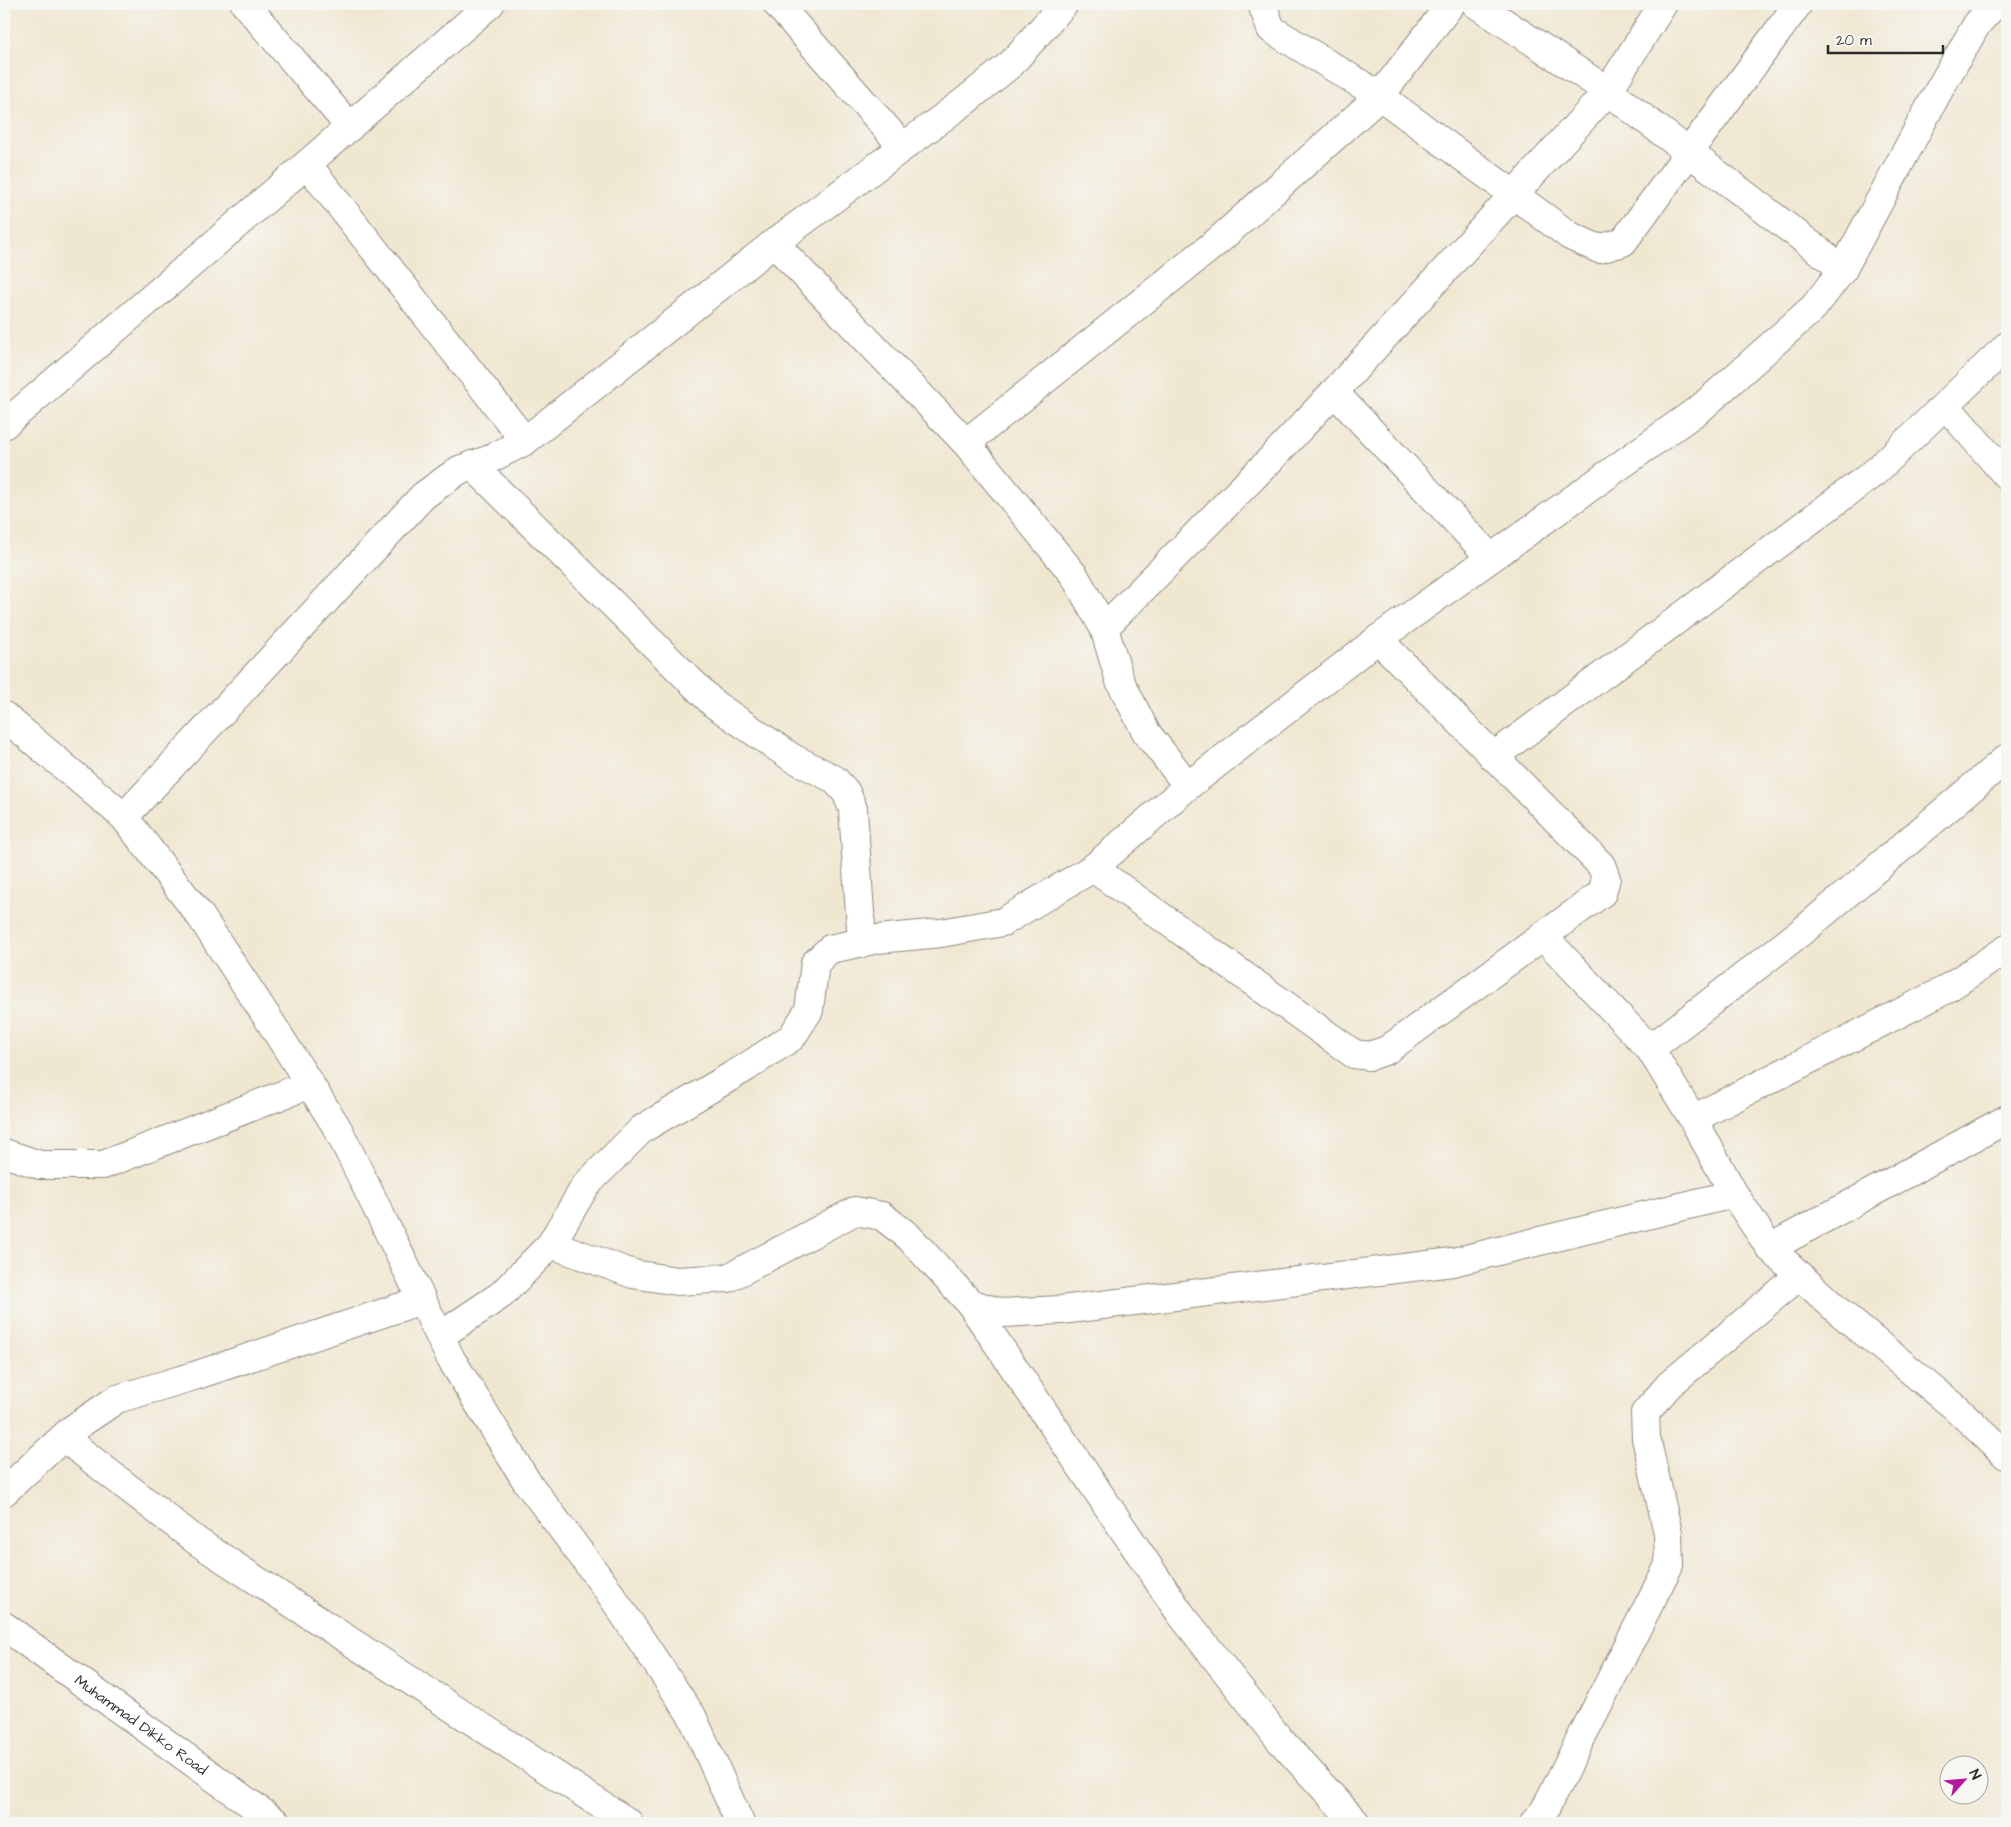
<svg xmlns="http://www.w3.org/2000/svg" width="2011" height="1827" viewBox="0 0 2011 1827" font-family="'Architects Daughter',sans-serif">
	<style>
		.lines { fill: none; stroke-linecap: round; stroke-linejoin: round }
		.minor-casing { stroke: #8e897e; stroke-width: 30 }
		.major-casing { stroke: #8e897e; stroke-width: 30 }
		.minor { stroke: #fff; stroke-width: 28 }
		.major { stroke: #fff; stroke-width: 28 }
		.labels { text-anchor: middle; stroke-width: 5; stroke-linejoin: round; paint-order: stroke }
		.street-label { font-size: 15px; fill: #2b2b2b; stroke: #f6f6f2 }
	</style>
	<rect width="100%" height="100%" fill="#f6f6f2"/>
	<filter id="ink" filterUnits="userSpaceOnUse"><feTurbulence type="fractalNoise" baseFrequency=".02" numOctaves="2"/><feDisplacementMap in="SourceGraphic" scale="10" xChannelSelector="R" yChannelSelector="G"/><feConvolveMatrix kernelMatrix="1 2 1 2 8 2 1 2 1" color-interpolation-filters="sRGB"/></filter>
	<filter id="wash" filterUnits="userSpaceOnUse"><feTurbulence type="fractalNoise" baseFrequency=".0096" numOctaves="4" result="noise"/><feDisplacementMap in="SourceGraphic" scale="20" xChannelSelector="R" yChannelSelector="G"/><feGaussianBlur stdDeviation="1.12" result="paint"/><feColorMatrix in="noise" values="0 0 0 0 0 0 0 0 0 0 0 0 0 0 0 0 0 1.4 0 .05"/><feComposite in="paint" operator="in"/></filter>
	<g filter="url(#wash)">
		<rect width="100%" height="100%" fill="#f0e7d1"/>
	</g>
	<g filter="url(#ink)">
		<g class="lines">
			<defs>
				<g id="minor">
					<path d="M245,4L350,127"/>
					<path d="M777,4L903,147"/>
					<path d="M1262,4L1271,29L1380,96L1570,236L1599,249L1623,242L1798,4"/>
					<path d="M1476,4L1608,91L1843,269"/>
					<path d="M307,164L525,441"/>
					<path d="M774,243L966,443L1074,575L1104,628L1120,681L1146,732L1188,786"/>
					<path d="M1334,392L1491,558"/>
					<path d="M1946,406L2007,476"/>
					<path d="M4,425L307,164L490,4"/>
					<path d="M966,443L1219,240L1380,96L1451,4"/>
					<path d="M472,465L714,704L791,757L834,779L846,792L853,809L862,943"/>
					<path d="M1104,628L1271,459L1334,392L1608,91L1663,4"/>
					<path d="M4,716L124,817L201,917L271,1023L338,1129L451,1359L527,1482L607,1589L692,1716L740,1823"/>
					<path d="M1493,757L1875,472L2007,346"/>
					<path d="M124,817L423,496L459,470L488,460L525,441L774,243L965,101L1011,64L1064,4"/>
					<path d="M1093,868L1354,1054L1370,1056L1387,1050L1602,893L1606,878L1601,865L1378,639"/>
					<path d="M1543,936L1650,1049L1693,1119L1734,1194L1770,1248L1837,1310L1955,1407L2007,1456"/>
					<path d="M1650,1049L1805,929L2007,758"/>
					<path d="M1693,1119L1943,991L2007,949"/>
					<path d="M4,1153L40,1165H103L310,1084"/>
					<path d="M551,1244L633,1274L677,1281L728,1278L855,1211L882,1216L908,1236L970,1303L1180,1613L1280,1740L1356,1823"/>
					<path d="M1770,1248L2007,1119"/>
					<path d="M970,1303L1002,1313L1061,1310L1453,1262L1734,1194"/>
					<path d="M440,1336L501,1295L551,1244L586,1185L642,1129L745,1068L792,1037L809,1010L815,963L830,949L878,939L941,933L1003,922L1093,868L1188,786L1378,639L1702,407L1814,307L1843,269L1939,90L1977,24L1995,4"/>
					<path d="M64,1438L198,1542L629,1823"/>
					<path d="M4,1492L71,1430L117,1399L194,1376L422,1300"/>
					<path d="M1534,1823L1544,1811L1669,1565L1668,1533L1646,1438L1645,1413L1669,1385L1800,1275"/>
				</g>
				<g id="major">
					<path id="s1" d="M4,1626L277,1823"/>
				</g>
			</defs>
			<use href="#minor" class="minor-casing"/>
			<use href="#major" class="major-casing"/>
			<use href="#minor" class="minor"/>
			<use href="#major" class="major"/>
		</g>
	</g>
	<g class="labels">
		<g class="street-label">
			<text dy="5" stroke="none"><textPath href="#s1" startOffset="169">Muhammad Dikko Road</textPath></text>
		</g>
	</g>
	<rect width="2011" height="1827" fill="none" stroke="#f6f6f2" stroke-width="20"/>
	<g transform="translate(1964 1780) rotate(63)"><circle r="24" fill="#f6f6f2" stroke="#a5a5a2"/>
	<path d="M0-4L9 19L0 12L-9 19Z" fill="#b5179e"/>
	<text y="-8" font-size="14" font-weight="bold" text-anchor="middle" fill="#2b2b2b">N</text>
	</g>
	<path d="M1828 45v8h115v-8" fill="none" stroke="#2b2b2b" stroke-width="2.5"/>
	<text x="1836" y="45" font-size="15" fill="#2b2b2b" stroke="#f6f6f2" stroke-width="4" paint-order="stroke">20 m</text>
</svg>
